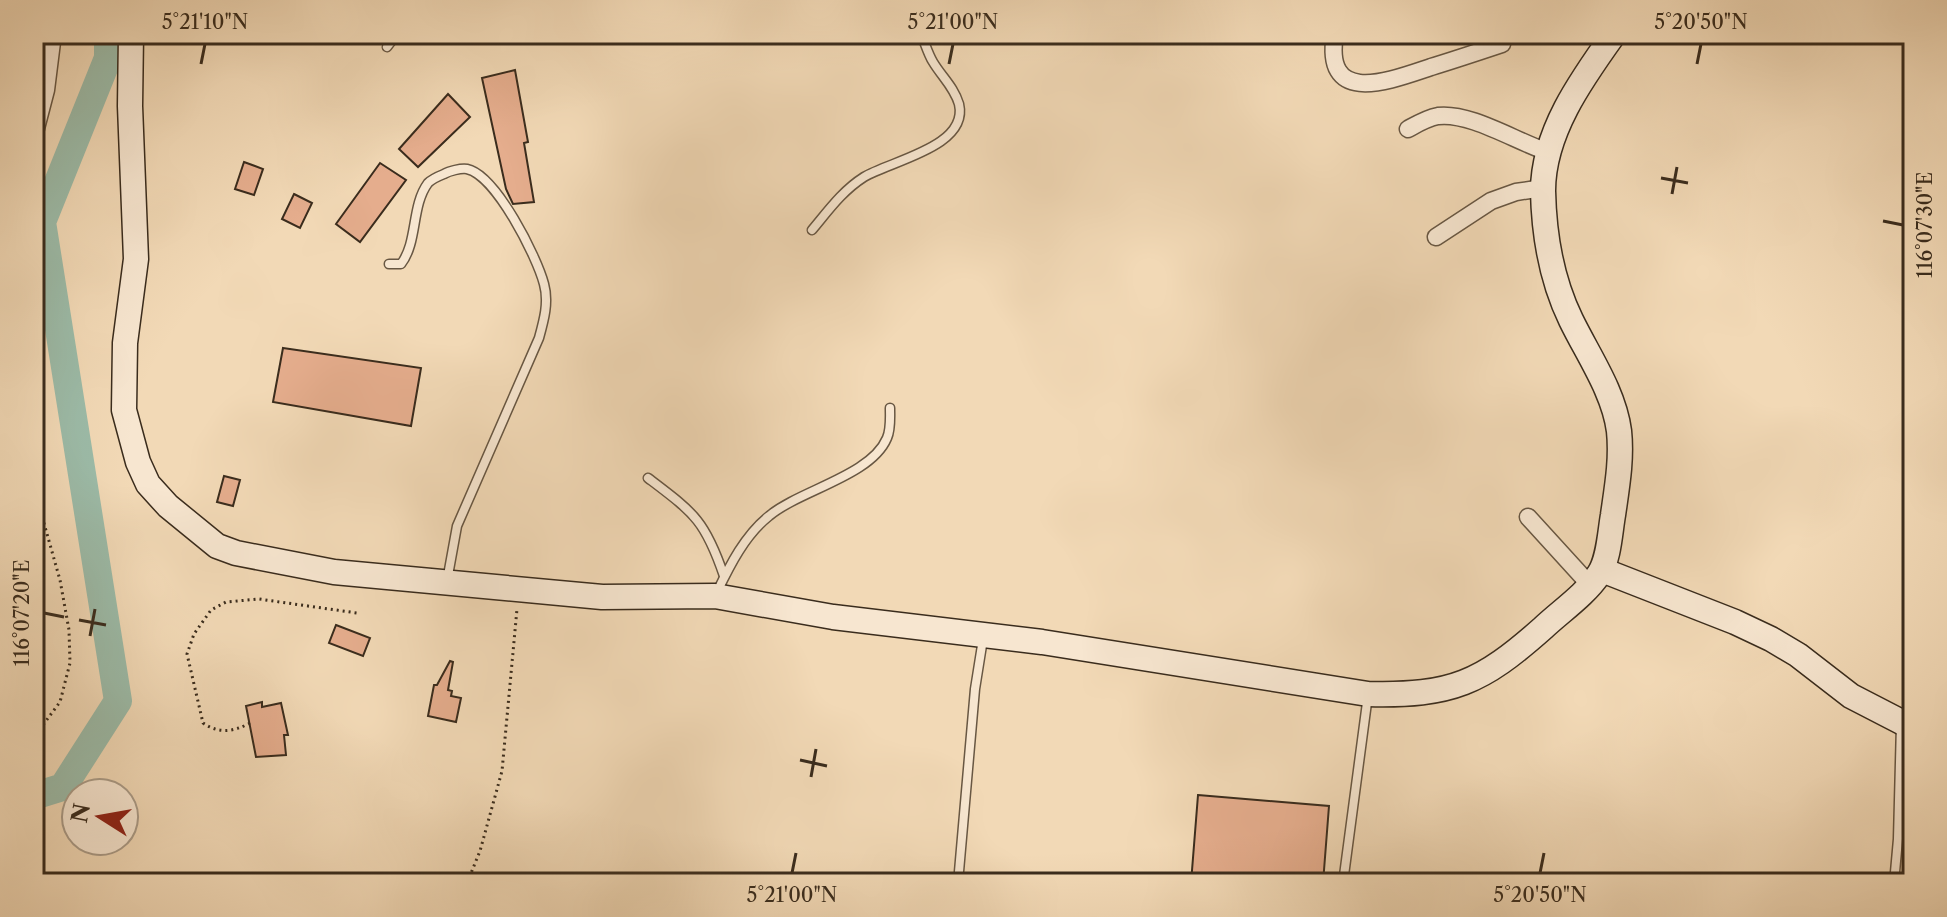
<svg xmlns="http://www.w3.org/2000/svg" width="1947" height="917" viewBox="0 0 1947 917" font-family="'Libre Caslon Text',serif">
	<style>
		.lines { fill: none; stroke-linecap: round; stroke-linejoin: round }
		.river { stroke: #9cbba8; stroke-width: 28 }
		.building { fill: #e5ad8d; stroke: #3a2c1d; stroke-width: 2 }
		.lane-casing { stroke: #685743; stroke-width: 11 }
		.street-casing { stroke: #685743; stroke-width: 19 }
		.secondary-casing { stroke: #3a2c1d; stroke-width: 27 }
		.path { stroke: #3a2c1d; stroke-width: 3; stroke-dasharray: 2 4; stroke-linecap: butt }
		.lane { stroke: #f7e6d0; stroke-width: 8 }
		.street { stroke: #f7e6d0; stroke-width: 16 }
		.secondary { stroke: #f7e6d0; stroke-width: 24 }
		.ticks { fill: none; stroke: #3a2c1d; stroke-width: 3 }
		.neatline { fill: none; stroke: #3a2c1d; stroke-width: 3 }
		.ticks-label { font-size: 20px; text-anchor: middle; fill: #3a2c1d }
	</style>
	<rect width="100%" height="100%" fill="#f2d9b6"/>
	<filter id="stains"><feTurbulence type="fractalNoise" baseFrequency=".0025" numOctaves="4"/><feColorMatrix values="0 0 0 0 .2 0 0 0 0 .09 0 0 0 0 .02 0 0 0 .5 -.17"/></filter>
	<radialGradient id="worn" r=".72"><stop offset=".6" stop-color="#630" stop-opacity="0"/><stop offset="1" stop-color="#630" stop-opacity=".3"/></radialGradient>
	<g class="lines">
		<path class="river" d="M34,796L63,787L118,701L42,222L108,58V34"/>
	</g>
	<g class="building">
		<path d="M515,70L528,142L524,143L534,202L513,204L506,189L482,78Z"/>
		<path d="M448,94L470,117L418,167L399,149Z"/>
		<path d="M244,162L263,169L254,195L235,189Z"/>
		<path d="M380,163L406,180L360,242L336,224Z"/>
		<path d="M294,194L312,203L300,228L282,219Z"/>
		<path d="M283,348L421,368L411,426L273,402Z"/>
		<path d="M224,476L240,480L233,506L217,502Z"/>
		<path d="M336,625L370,638L363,656L329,643Z"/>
		<path d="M450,661L453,662L448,690L452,691L451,696L461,698L456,722L428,716L434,685H437Z"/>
		<path d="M262,702V707L281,703L288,735H284L286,755L256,757L246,706Z"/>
		<path d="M1198,795L1329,806L1323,883H1191Z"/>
	</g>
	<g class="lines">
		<defs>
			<g id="lane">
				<path d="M387,47L397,34"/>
				<path d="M812,230C828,211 842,191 864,177C890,161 969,147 959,104C954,87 942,77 933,62C928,54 925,43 921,34"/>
				<path d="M389,264H401C418,242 411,206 428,183C431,180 439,176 444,174C449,171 461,168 467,169C496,175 537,257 544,284C549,302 544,320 539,338L457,526L447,581"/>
				<path d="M648,478C694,513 705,520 724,576"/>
				<path d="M717,592C730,565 745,535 769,516C800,490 871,476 887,438C891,429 890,418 890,408"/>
				<path d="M958,883L975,689L983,639"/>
				<path d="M1343,883L1368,695"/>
				<path d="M1894,883L1898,839L1901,724"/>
			</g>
			<g id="street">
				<path d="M1335,34C1323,107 1389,81 1431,67C1454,60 1478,52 1502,44"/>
				<path d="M1408,129C1417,124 1427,118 1438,116C1470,112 1517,142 1548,152"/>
				<path d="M34,136L46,90L53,34"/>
				<path d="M1436,237L1491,201L1516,192L1543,188"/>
				<path d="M1528,517L1590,585"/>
			</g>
			<g id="secondary">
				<path d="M131,34L130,106L136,259L125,343L124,410L138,462L148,484L168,506L217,546L236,553L334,572L602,597L715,596L833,617L1042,642L1368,694C1452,696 1481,683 1543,628C1561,611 1585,595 1599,574C1609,559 1610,532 1613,515C1617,487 1622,459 1619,431C1614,392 1588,355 1571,320C1551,279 1544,237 1543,191C1543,133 1581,80 1614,34"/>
				<path d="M1602,570L1735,622L1771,639L1798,655L1851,696L1913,728"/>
			</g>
		</defs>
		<use href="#lane" class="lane-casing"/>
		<use href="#street" class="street-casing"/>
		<use href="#secondary" class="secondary-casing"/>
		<g class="path">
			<path d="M34,488L60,580L69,630L70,663L60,702L34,737"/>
			<path d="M250,723C233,732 219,734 203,723L187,654L194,634L211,610L226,602L259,599L357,613"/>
			<path d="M467,883L480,851L502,771L517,609"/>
		</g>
		<use href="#lane" class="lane"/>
		<use href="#street" class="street"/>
		<use href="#secondary" class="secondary"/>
	</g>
	<path class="ticks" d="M201,64L205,44M949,64L953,44M1697,64L1701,44M1661,178L1688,183M1672,194L1677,167M1883,221L1903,225M44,613L64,617M79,620L106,625M90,636L95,609M800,760L827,766M811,777L816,749M792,873L796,853M1540,873L1544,853"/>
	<rect width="1947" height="917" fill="none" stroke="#f2d9b6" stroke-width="88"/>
	<g transform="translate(100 817) rotate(281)"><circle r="38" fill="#f7e6d0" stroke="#ab9c88" stroke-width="2"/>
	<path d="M0-6L14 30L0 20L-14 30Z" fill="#8f2418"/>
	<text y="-12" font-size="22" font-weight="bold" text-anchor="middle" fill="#3a2c1d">N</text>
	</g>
	<rect x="44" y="44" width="1859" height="829" class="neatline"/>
	<g class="ticks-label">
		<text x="205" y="29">5°21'10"N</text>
		<text x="953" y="29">5°21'00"N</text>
		<text x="1701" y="29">5°20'50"N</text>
		<text transform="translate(1925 225) rotate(-90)" y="7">116°07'30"E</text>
		<text transform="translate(22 613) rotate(-90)" y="7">116°07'20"E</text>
		<text x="792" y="902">5°21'00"N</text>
		<text x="1540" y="902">5°20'50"N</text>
	</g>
	<rect width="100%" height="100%" filter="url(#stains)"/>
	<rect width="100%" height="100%" fill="url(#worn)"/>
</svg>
